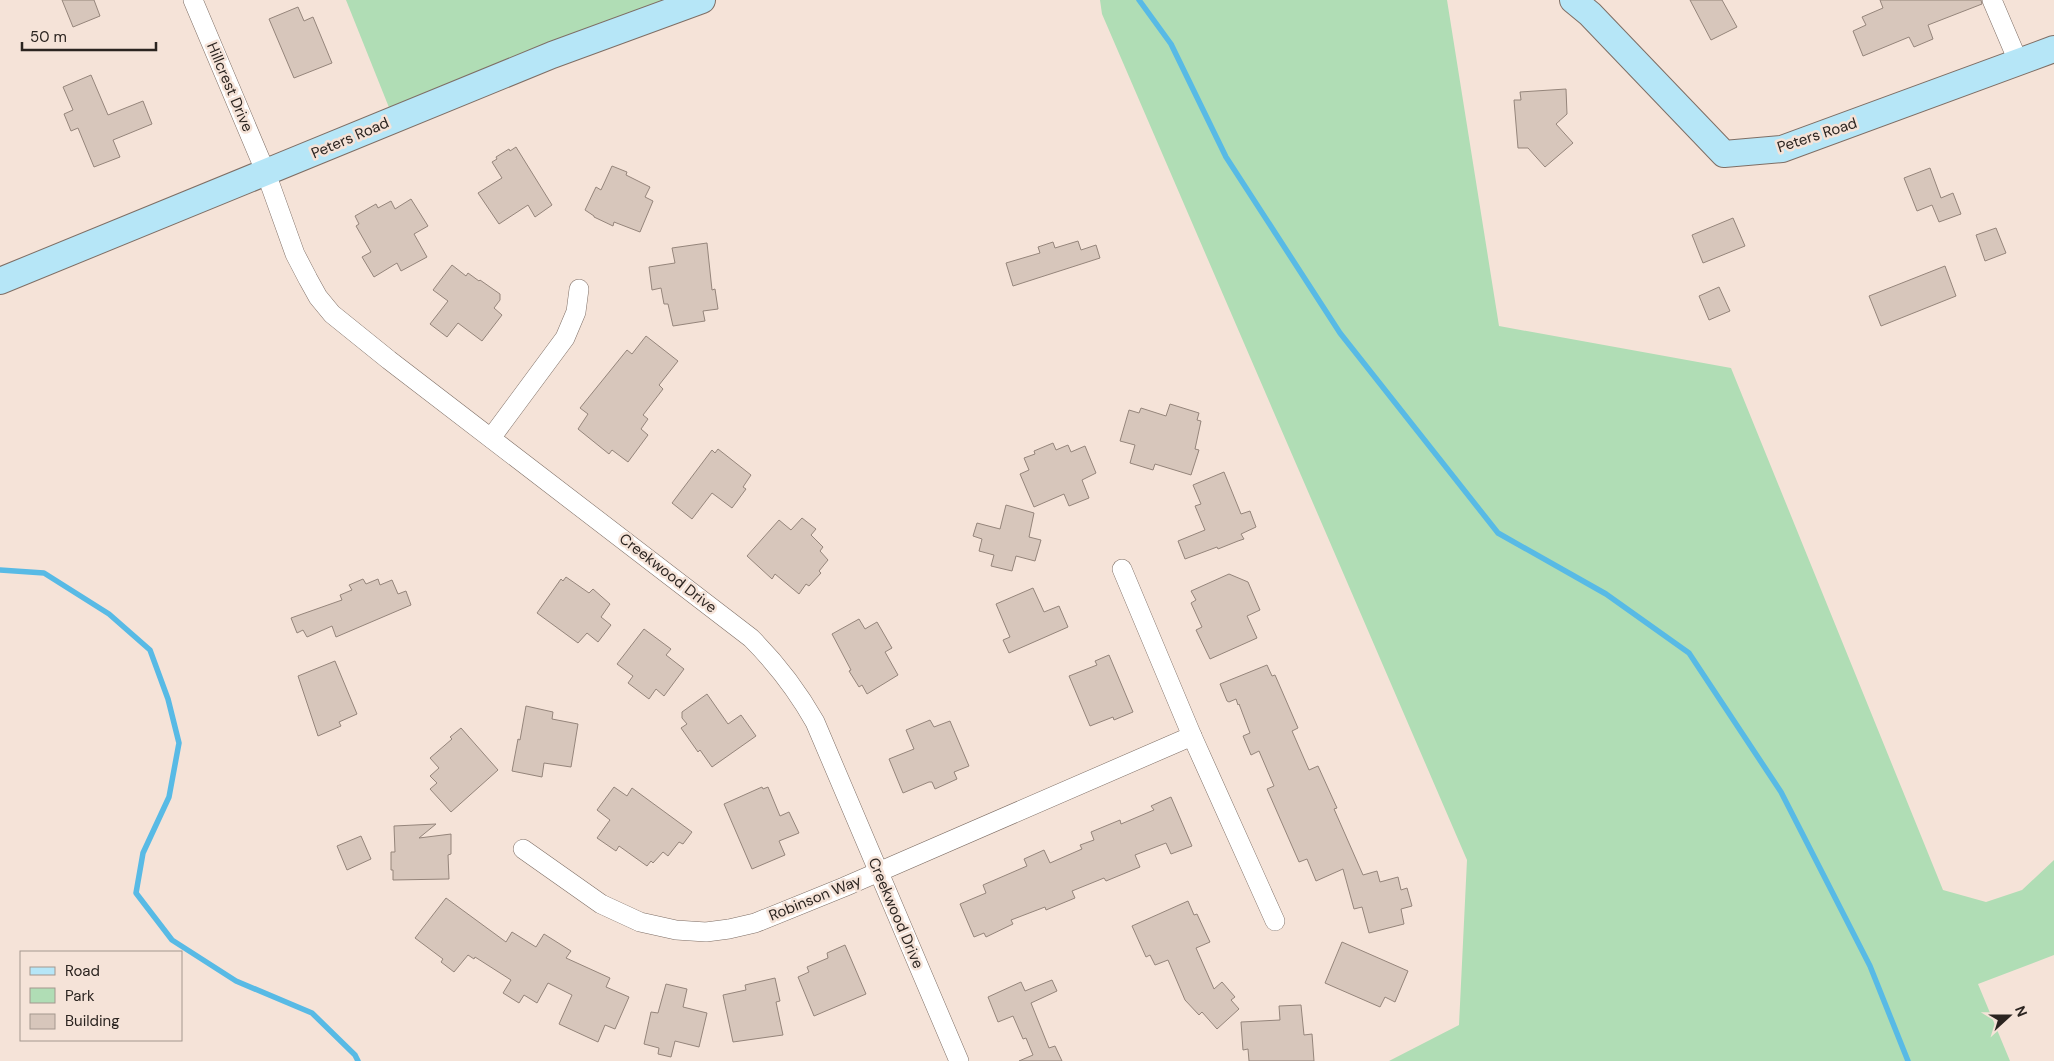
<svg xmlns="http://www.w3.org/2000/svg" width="2054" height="1061" viewBox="0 0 2054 1061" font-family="'DM Sans',sans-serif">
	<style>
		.green { fill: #b0ddb5 }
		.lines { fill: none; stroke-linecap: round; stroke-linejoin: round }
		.stream { stroke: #58bae5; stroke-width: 5.5 }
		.building { fill: #d7c6bb; stroke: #95857b }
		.street-casing { stroke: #7e6e65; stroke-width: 20 }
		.secondary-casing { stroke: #7e6e65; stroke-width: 28 }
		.street { stroke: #fff; stroke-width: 19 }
		.secondary { stroke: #b6e6f7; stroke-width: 26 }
		.labels { text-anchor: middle; stroke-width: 5; stroke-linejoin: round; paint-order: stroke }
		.street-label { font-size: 15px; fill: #2b2420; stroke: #f5e3d8 }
	</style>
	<rect width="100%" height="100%" fill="#f5e3d8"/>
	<g class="green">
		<path d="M346,0H702L394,120Z"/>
		<path d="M1100,0H1447L1499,326L1731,368L1943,890L1986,902L2022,890L2054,860V955L1978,984L2010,1061H1389L1459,1025L1467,860L1102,14Z"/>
	</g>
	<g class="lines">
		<g class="stream">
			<path d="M1139,0L1171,44L1226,157L1340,333L1498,533L1606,594L1689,653L1781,792L1870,966L1908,1061"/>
			<path d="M0,570L44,573L109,614L150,650L168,699L179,743L169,797L143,853L136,893L172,940L236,981L312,1013L355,1055L358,1061"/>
		</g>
	</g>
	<g class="building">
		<path d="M62,0H94L100,16L73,27Z"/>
		<path d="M1690,0H1722L1737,27L1711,40Z"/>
		<path d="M1880,0H1981L1982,4L1928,25L1933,39L1914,47L1909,37L1863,56L1853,31L1866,25L1862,17L1883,8Z"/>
		<path d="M298,7L304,21L313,17L332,63L294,78L269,19Z"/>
		<path d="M91,75L108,115L143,101L152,124L113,140L120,157L94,167L78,128L71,131L64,114L73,110L63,87Z"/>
		<path d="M1566,89L1567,114L1556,124L1573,143L1545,167L1528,148H1518L1514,100H1521L1520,92Z"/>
		<path d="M516,147L552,205L535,217L528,205L499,224L478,193L502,178L492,162L497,159L496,157L509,149L510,151Z"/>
		<path d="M612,166L627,172L626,175L650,187L645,197L653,201L640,232L614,222L613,226L594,217V216L585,210L596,187L601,190Z"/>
		<path d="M1930,168L1941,198L1953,193L1961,214L1939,222L1932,205L1917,211L1904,178Z"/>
		<path d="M411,199L428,226L414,234L427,257L401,271L397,263L374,277L362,257L371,252L356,226L359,224L355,216L376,204L378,208L391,201L395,209Z"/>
		<path d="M1733,218L1745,246L1703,263L1692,235Z"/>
		<path d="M1996,228L2006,253L1985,261L1976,235Z"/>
		<path d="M1078,241L1081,250L1096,245L1100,258L1013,286L1006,263L1040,253L1038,247L1053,242L1055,248Z"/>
		<path d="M707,243L712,290L715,289L718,309L703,311L705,321L673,326L668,304H664L661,288L652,290L649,267L675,263L672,248Z"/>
		<path d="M452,265L466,276L468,273L479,281L480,280L500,294V300L494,308L502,315L482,341L458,323L447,337L430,324L448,301L433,290Z"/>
		<path d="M1945,266L1956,296L1881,326L1869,296Z"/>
		<path d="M1719,287L1730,311L1709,320L1699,296Z"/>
		<path d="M646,336L678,361L659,385L663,389L643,415L648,419L641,429L648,435L628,462L612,450L609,454L578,429L588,414L580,408L627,350L632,354Z"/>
		<path d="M1170,404L1199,413L1197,420L1201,421L1195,449L1199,450L1191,475L1155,464L1153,470L1130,463L1135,445L1120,441L1129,410L1139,413L1141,408L1166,416Z"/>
		<path d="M1053,443L1056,450L1068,445L1071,452L1085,446L1096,473L1082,480L1089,498L1069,506L1064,494L1034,507L1020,474L1029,470L1024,458L1035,454L1034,451Z"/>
		<path d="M718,449L751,475L743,487L746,489L732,508L712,493L692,519L672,503L712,450L715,453Z"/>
		<path d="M1224,472L1241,514L1250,511L1256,527L1241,534L1244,539L1238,541L1218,549L1217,547L1185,559L1178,541L1205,530L1195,506L1201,504L1193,485Z"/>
		<path d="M1006,505L1034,513L1029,537L1041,540L1035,561L1016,556L1012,571L991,566L994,555L979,551L982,539L973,536L977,523L1000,529Z"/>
		<path d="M802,518L816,529L811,535L823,547L820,551L828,560L819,571L821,573L809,586L806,584L799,594L775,574L772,579L747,556L779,520L791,530Z"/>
		<path d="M1229,574L1248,582L1260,610L1247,616L1257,638L1210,659L1196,630L1202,627L1191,603L1196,600L1191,591Z"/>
		<path d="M566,577L589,593L593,589L610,604L601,617L611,625L598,642L587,633L578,643L537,613L561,579L563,581Z"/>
		<path d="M363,579L366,584L378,579L380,585L392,580L398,594L406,591L411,605L336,637L332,626L307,637L303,630L297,633L291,618L342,600L340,595L352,590L349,585Z"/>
		<path d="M1033,588L1044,612L1059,606L1068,627L1009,653L1003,640L1010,637L996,604Z"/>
		<path d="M859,619L865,629L877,622L892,648L885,652L898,675L867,694L862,685L859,687L849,671L851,670L832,634Z"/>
		<path d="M644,629L671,649L666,655L684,669L664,696L656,689L649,699L628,683L633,676L617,664Z"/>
		<path d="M1109,655L1133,712L1114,720L1113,717L1090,726L1069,676L1097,665L1095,661Z"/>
		<path d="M335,661L357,714L339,722L341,726L318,736L298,676Z"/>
		<path d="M1267,665L1272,676L1275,675L1298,728L1292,731L1309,770L1318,766L1337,808L1334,809L1363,875L1377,871L1380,882L1398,877L1401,890L1407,888L1412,906L1401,909L1404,924L1369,933L1362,907L1354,909L1343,869L1316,881L1307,859L1299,862L1267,789L1274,786L1259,751L1251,755L1243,736L1250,733L1239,704L1238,705L1236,699L1229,702L1227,701L1220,684Z"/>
		<path d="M707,694L728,724L741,715L756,736L712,767L700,750L698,752L681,728L687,724L682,718V712Z"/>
		<path d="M526,706L553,712L552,719L578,724L571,767L544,763L542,777L512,771L518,739L520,740Z"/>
		<path d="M930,720L934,727L950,721L969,766L954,772L957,779L935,789L932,782H929L903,793L889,759L914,749L906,730Z"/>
		<path d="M461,728L498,770L451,812L430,789L437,783L430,776L439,768L430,758L452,739L450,737Z"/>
		<path d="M614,787L627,796L632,788L692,832L683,844L679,842L668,856L663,852L653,863L651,861L647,866L619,846L616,851L597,838L610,820L597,810Z"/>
		<path d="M762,787L763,789L768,787L780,816L789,812L799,833L779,841L785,855L752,869L724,804Z"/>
		<path d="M1171,797L1192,846L1171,854L1166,843L1135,855L1140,867L1106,881L1104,878L1072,891L1075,898L1046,910L1045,907L1011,920L1013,924L986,937L984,933L974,937L960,904L986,893L983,885L1027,866L1024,859L1044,850L1050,863L1082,849L1080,845L1094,840L1091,832L1120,820L1121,824L1154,810L1151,806Z"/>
		<path d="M436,824L419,838L451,834V854L448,855L449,879L393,880V870H391V852H395L394,826Z"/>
		<path d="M361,836L371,859L347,870L337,846Z"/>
		<path d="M446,898L506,942L512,932L536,947L544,934L571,951L566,958L610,978L606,987L629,997L615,1029L605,1025L598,1042L559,1024L572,995L548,983L537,1003L524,995L519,1003L503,993L511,980L475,957L474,959L468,955L454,972L441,962L443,959L415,938Z"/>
		<path d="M1188,901L1194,915L1197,914L1210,942L1196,948L1214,989L1222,982L1235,997L1231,1000L1239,1009L1217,1029L1202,1012L1199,1015L1185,1000L1168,960L1155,965L1150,955L1146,957L1132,926Z"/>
		<path d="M1342,942L1408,971L1395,1002L1385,997L1380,1007L1325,983Z"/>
		<path d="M845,945L866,994L814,1016L798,977L809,972L807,967L828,958L827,953Z"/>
		<path d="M775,978L780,1001L776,1002L783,1035L733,1042L723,995L746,990L745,985Z"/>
		<path d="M1052,980L1057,991L1031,1003L1049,1048L1055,1046L1062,1061H1019L1033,1055L1026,1038L1023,1039L1013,1016L998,1022L988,997L1021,982L1025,991Z"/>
		<path d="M666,984L687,989L683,1007L707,1013L699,1047L675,1041L671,1057L658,1054L659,1048L644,1044L651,1012L658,1013Z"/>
		<path d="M1301,1005L1304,1035L1312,1034L1314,1061H1249L1248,1049L1243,1050L1241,1022L1280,1020L1279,1006Z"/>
	</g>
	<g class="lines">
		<defs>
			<g id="street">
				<path d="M193,0L266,173L295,254L308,279L318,297L332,314L389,360L751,638C777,664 797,690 815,722L959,1061"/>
				<path d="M1992,0L2018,61"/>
				<path d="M491,438L565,338L576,312L579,289"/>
				<path d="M1122,569L1192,736L1275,921"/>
				<path d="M523,849L601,904L640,922L676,930L706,932L729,929L755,923L844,887L1192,736"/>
			</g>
			<g id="secondary">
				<path d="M1573,0L1590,14L1724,154L1782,149L2054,49"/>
				<path d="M0,281L552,55L702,0"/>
			</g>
		</defs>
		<use href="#street" class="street-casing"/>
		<use href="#secondary" class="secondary-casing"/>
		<use href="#street" class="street"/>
		<use href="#secondary" class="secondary"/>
	</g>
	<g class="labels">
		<g class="street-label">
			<text transform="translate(230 87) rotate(67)" y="5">Hillcrest Drive</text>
			<text transform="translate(1817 135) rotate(-18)" y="5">Peters Road</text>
			<text transform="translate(350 138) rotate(-23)" y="5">Peters Road</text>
			<text transform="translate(668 573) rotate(38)" y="5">Creekwood Drive</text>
			<text transform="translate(815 898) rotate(-22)" y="5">Robinson Way</text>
			<text transform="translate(896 913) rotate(67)" y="5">Creekwood Drive</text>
		</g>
	</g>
	<rect x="20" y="951" width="162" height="90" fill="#f5e3d8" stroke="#a4978e"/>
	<rect x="30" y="967" width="25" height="8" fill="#b6e6f7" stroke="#a4978e"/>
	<text x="65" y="976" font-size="15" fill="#2b2420">Road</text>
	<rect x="30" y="988" width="25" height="15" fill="#b0ddb5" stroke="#a4978e"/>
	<text x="65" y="1001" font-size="15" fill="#2b2420">Park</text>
	<rect x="30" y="1014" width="25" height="15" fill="#d7c6bb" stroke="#a4978e"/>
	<text x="65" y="1026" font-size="15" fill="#2b2420">Building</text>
	<g transform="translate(2009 1016) rotate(69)" stroke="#f5e3d8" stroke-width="4" paint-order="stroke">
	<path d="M0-4L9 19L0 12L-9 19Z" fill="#2b2420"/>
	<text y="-8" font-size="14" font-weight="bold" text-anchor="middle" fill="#2b2420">N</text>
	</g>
	<path d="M22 42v8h134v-8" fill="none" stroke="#2b2420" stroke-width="2.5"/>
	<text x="30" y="42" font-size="15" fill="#2b2420" stroke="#f5e3d8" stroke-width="4" paint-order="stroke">50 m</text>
</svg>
